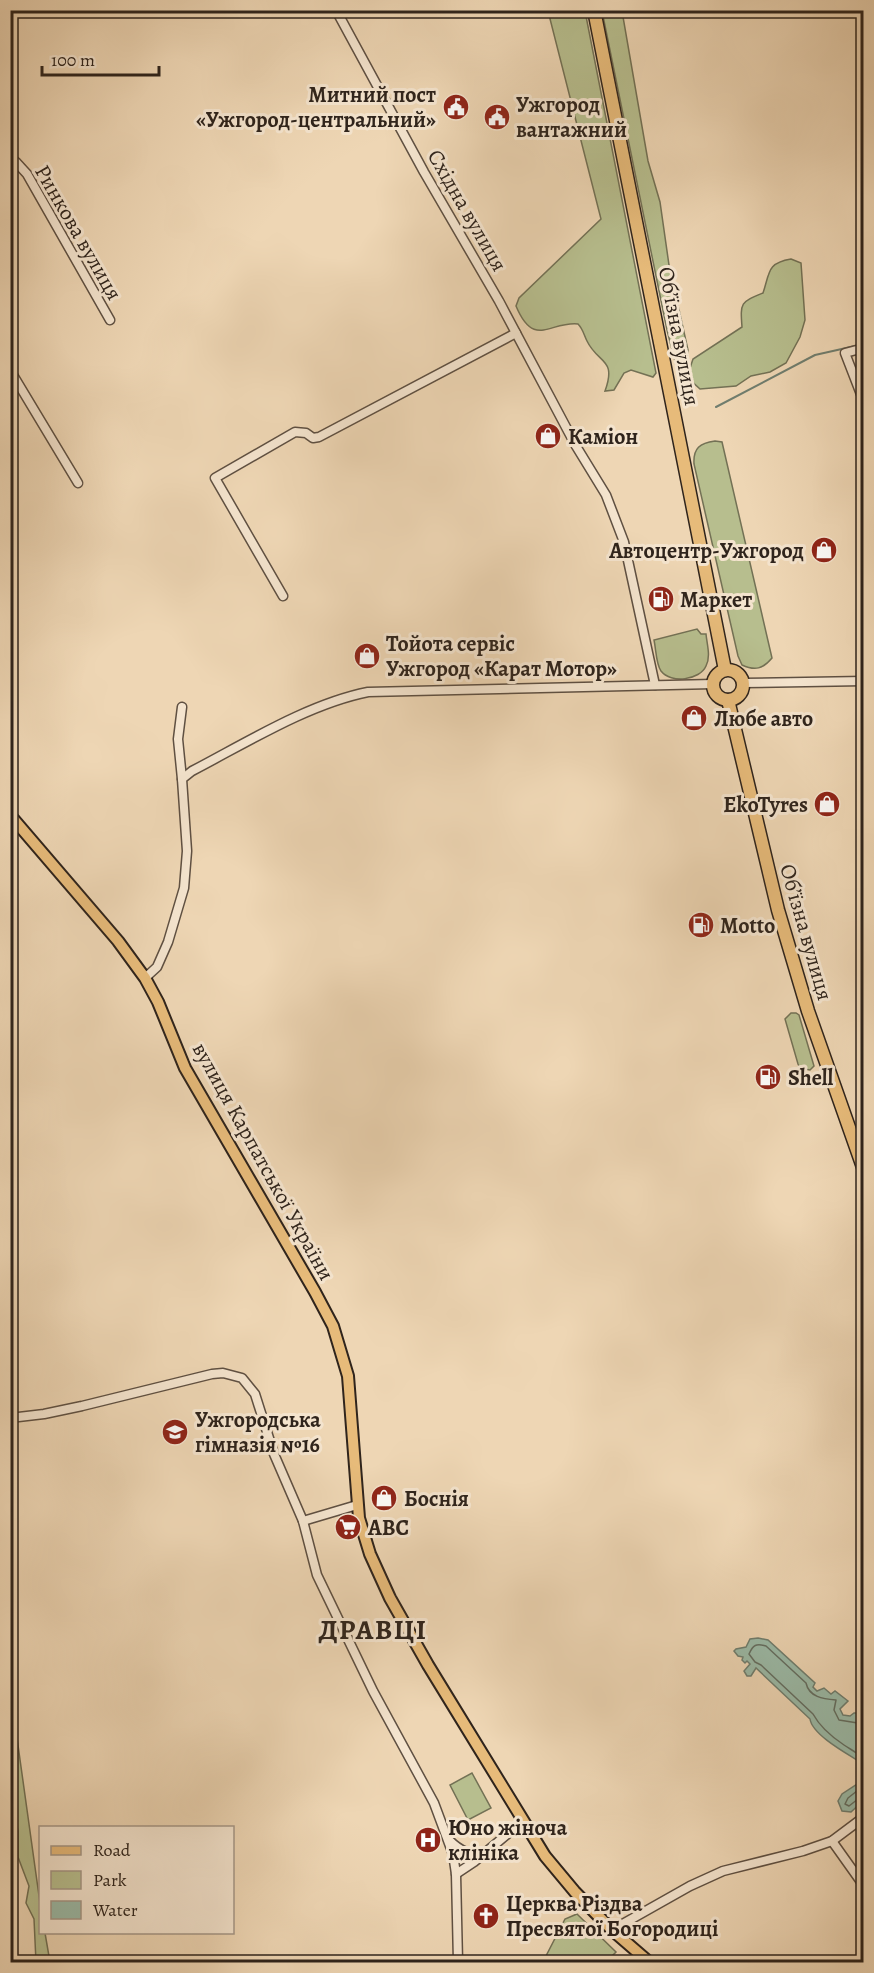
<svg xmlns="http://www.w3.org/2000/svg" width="874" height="1973" viewBox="0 0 874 1973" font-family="Alegreya,serif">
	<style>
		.green { fill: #b7be8e; stroke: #737155; stroke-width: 1.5 }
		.water { fill: #9bbaa7; stroke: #707e6f; stroke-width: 1.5 }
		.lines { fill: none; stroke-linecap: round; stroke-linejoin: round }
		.shore { stroke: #656f62; stroke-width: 1.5 }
		.stream { stroke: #707e6f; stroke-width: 2 }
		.minor-casing { stroke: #5f5042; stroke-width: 11 }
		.major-casing { stroke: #2f241c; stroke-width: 14 }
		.highway-casing { stroke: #2f241c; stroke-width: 15 }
		.minor { stroke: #f4e4ce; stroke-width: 8 }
		.major { stroke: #e7bb7a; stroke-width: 10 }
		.highway { stroke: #e7bb7a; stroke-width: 12 }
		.labels { text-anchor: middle; stroke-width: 6; stroke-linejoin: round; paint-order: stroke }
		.poi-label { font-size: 22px; font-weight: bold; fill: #2f241c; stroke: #f4e4ce; text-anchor: start }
		.street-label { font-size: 22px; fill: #2f241c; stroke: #f4e4ce }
		.district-label { font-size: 28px; font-weight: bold; letter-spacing: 1.5px; fill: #2f241c; stroke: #f4e4ce }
	</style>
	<rect width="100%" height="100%" fill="#eed6b4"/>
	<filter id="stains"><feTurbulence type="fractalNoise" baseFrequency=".00333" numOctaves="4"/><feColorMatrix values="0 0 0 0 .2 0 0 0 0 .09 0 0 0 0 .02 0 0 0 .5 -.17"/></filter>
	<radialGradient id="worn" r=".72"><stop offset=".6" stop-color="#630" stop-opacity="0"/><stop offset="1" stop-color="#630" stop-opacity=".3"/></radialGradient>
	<g class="green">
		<path d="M548,11H585L656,373L653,377L631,370L624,373L614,390L605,391C617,358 598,364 587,341C584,335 583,329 578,324C550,321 534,349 516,306L519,298L601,219Z"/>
		<path d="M602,11H622L648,161L660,202L669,265L688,350L683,376L678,373L667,330Z"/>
		<path d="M791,259L801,263L805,320L800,337L786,363L770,372L751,376L736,386L700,389L687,377L693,359L742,327C740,302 741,302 763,293C770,272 767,263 791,259Z"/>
		<path d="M715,441L722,442L772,658C763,669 755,671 742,665L738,656L694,464C693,448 700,443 715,441Z"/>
		<path d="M697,629L701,634H706C707,645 711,656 706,666C700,680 671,684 661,671C656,664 656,649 654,640Z"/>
		<path d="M791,1013H796L799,1015L814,1066L810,1070L800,1068L798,1064L785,1019Z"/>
		<path d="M11,1695L40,1903V1932L45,1933L50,1962H36L34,1919L26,1903L29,1886L18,1857V1831L11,1799Z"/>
		<path d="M472,1773L491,1808L468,1820L450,1785Z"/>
		<path d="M577,1914L616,1952L606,1962H546V1956L565,1919Z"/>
	</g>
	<path class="water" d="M758,1638L768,1640L815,1683L813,1687L817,1691L824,1688L831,1694L835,1691L848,1701L840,1709L843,1715L850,1716L854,1713H860L858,1716L863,1719V1801L851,1812L842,1811L838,1801L842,1794L857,1784V1760C844,1752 812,1734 810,1719L756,1668L751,1676H747L744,1671L750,1664L747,1661L745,1663L742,1660L743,1657L738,1656L734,1651L736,1649L746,1647L750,1639Z"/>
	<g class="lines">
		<g class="shore">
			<path d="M864,1724L839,1720L834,1710L836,1700C823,1699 809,1697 806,1683L766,1646C756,1643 753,1645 749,1654L755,1662L761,1665L813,1714C820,1727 832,1737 844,1745C851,1750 859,1753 864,1760"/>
			<path d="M864,1774L862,1787L848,1798L845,1804L849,1806L858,1799L864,1798"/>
		</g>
		<path class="stream" d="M716,407L815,355L864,344"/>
		<defs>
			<g id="minor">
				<path d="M336,10L424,172L499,301L576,446L606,495L624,542L655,685"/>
				<path d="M10,166L16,162L27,174L110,320"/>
				<path d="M864,348L845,353L864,402"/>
				<path d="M10,370L78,483"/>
				<path d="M283,596L215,478L295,432L306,433L313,438L319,437L516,333"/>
				<path d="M743,683L864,681"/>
				<path d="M182,707L178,739L182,779"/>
				<path d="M145,978L157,967L168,942L184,888L187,851L182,779L192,771C246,743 308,704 368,692L713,684"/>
				<path d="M10,1418L44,1414L82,1406L212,1374L223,1373L242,1378L255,1394L274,1454L303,1521L317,1575L373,1691L434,1803L453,1854L456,1874L458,1962"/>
				<path d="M303,1521L357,1505"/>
				<path d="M449,1840C460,1851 469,1855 485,1853"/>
				<path d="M832,1841L864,1886"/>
				<path d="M456,1874L474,1862L523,1821"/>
				<path d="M612,1930L690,1886L723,1871L803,1851L832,1841L864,1817"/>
			</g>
			<path id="major" d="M10,815L118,941L145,978L158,1002L185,1068L315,1292L333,1326L348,1376L359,1518L370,1554L390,1598L428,1665L545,1856L575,1892L612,1930L649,1962"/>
			<g id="highway">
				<path d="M594,10L725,670"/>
				<circle cx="728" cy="685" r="15"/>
				<path d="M728,700L778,910L808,1011L864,1170"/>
			</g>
		</defs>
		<use href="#minor" class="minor-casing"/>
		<use href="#major" class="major-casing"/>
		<use href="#highway" class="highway-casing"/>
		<use href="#minor" class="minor"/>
		<use href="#major" class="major"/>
		<use href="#highway" class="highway"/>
	</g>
	<defs>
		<symbol id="civic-disc" viewBox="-11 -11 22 22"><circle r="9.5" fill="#8f2418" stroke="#f4e4ce"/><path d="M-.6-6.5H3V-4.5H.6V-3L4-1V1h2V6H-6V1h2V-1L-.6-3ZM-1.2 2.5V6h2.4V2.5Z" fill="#fff"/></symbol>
		<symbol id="shop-disc" viewBox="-11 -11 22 22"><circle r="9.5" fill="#8f2418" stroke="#f4e4ce"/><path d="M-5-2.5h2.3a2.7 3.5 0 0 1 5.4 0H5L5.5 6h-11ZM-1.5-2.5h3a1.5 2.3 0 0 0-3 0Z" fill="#fff"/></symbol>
		<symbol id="fuel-disc" viewBox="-11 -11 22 22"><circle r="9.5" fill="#8f2418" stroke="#f4e4ce"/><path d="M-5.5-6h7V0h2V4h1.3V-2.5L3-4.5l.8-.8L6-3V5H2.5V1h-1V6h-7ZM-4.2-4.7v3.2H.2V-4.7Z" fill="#fff"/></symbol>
		<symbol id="school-disc" viewBox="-11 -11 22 22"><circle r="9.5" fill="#8f2418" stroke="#f4e4ce"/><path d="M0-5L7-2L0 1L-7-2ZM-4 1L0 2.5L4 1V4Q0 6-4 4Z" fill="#fff"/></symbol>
		<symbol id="supermarket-disc" viewBox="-11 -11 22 22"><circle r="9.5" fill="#8f2418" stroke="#f4e4ce"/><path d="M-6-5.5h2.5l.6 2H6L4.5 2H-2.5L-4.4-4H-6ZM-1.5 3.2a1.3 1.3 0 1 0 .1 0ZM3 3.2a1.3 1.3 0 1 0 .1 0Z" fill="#fff"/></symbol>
		<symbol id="hospital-disc" viewBox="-11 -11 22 22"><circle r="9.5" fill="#8f2418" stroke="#f4e4ce"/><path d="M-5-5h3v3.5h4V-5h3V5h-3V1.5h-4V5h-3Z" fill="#fff"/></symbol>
		<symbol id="church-disc" viewBox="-11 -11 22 22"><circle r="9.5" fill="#8f2418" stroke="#f4e4ce"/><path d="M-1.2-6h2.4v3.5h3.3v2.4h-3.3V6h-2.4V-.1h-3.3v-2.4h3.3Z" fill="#fff"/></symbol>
	</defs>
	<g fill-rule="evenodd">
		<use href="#civic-disc" x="441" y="92" width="30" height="30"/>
		<use href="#civic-disc" x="482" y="102" width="30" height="30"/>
		<use href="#shop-disc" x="533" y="421" width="30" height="30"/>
		<use href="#shop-disc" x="809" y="535" width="30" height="30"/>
		<use href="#fuel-disc" x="646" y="584" width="30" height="30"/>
		<use href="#shop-disc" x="352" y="641" width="30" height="30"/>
		<use href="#shop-disc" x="679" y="703" width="30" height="30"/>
		<use href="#shop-disc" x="812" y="789" width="30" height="30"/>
		<use href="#fuel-disc" x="686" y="910" width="30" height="30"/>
		<use href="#fuel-disc" x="753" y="1062" width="30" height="30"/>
		<use href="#school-disc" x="160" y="1417" width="30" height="30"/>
		<use href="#shop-disc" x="369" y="1483" width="30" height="30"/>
		<use href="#supermarket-disc" x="333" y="1512" width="30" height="30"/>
		<use href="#hospital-disc" x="413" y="1825" width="30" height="30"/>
		<use href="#church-disc" x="471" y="1901" width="30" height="30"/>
	</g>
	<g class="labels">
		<g class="poi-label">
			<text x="436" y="102" text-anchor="end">Митний пост<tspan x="436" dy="25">«Ужгород-центральний»</tspan></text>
			<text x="516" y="112">Ужгород<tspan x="516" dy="25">вантажний</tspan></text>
			<text x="568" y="444">Каміон</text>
			<text x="804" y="558" text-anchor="end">Автоцентр-Ужгород</text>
			<text x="680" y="607">Маркет</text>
			<text x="386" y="651">Тойота сервіс<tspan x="386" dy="25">Ужгород «Карат Мотор»</tspan></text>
			<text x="714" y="726">Любе авто</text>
			<text x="808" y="812" text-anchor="end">EkoTyres</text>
			<text x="720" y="933">Motto</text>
			<text x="788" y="1085">Shell</text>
			<text x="195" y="1427">Ужгородська<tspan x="195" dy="25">гімназія №16</tspan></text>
			<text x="404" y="1506">Боснія</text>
			<text x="368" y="1535">ABC</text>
			<text x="448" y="1835">Юно жіноча<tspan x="448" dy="25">клініка</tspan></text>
			<text x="506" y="1911">Церква Різдва<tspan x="506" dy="25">Пресвятої Богородиці</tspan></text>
		</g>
		<g class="street-label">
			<text transform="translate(468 210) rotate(60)" y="8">Східна вулиця</text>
			<text transform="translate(79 232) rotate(60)" y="8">Ринкова вулиця</text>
			<text transform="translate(680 336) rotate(79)" y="8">Обʼїзна вулиця</text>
			<text transform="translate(807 932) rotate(74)" y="8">Обʼїзна вулиця</text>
			<text transform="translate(264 1161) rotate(61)" y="8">вулиця Карпатської України</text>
		</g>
		<g class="district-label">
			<text x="373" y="1639">ДРАВЦІ</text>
		</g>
	</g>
	<rect width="874" height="1973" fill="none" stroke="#eed6b4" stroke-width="36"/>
	<rect x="12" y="12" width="850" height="1949" fill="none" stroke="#2f241c" stroke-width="3"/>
	<rect x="18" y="18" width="838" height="1937" fill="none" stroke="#2f241c" stroke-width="1.5"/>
	<rect x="39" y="1826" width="195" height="108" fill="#f4e4ce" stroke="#a59787" stroke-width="1.5"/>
	<rect x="51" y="1846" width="30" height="9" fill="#e7bb7a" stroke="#a59787" stroke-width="1.5"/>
	<text x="93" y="1856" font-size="18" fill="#2f241c">Road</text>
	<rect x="51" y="1871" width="30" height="18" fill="#b7be8e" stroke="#a59787" stroke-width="1.5"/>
	<text x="93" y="1886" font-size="18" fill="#2f241c">Park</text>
	<rect x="51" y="1901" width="30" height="18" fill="#9bbaa7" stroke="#a59787" stroke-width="1.5"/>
	<text x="93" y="1916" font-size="18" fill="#2f241c">Water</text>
	<path d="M42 66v9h117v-9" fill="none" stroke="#2f241c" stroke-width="3"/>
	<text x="51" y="66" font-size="18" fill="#2f241c" stroke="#f4e4ce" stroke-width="4.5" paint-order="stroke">100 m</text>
	<rect width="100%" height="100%" filter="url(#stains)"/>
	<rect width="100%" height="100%" fill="url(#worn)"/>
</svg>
